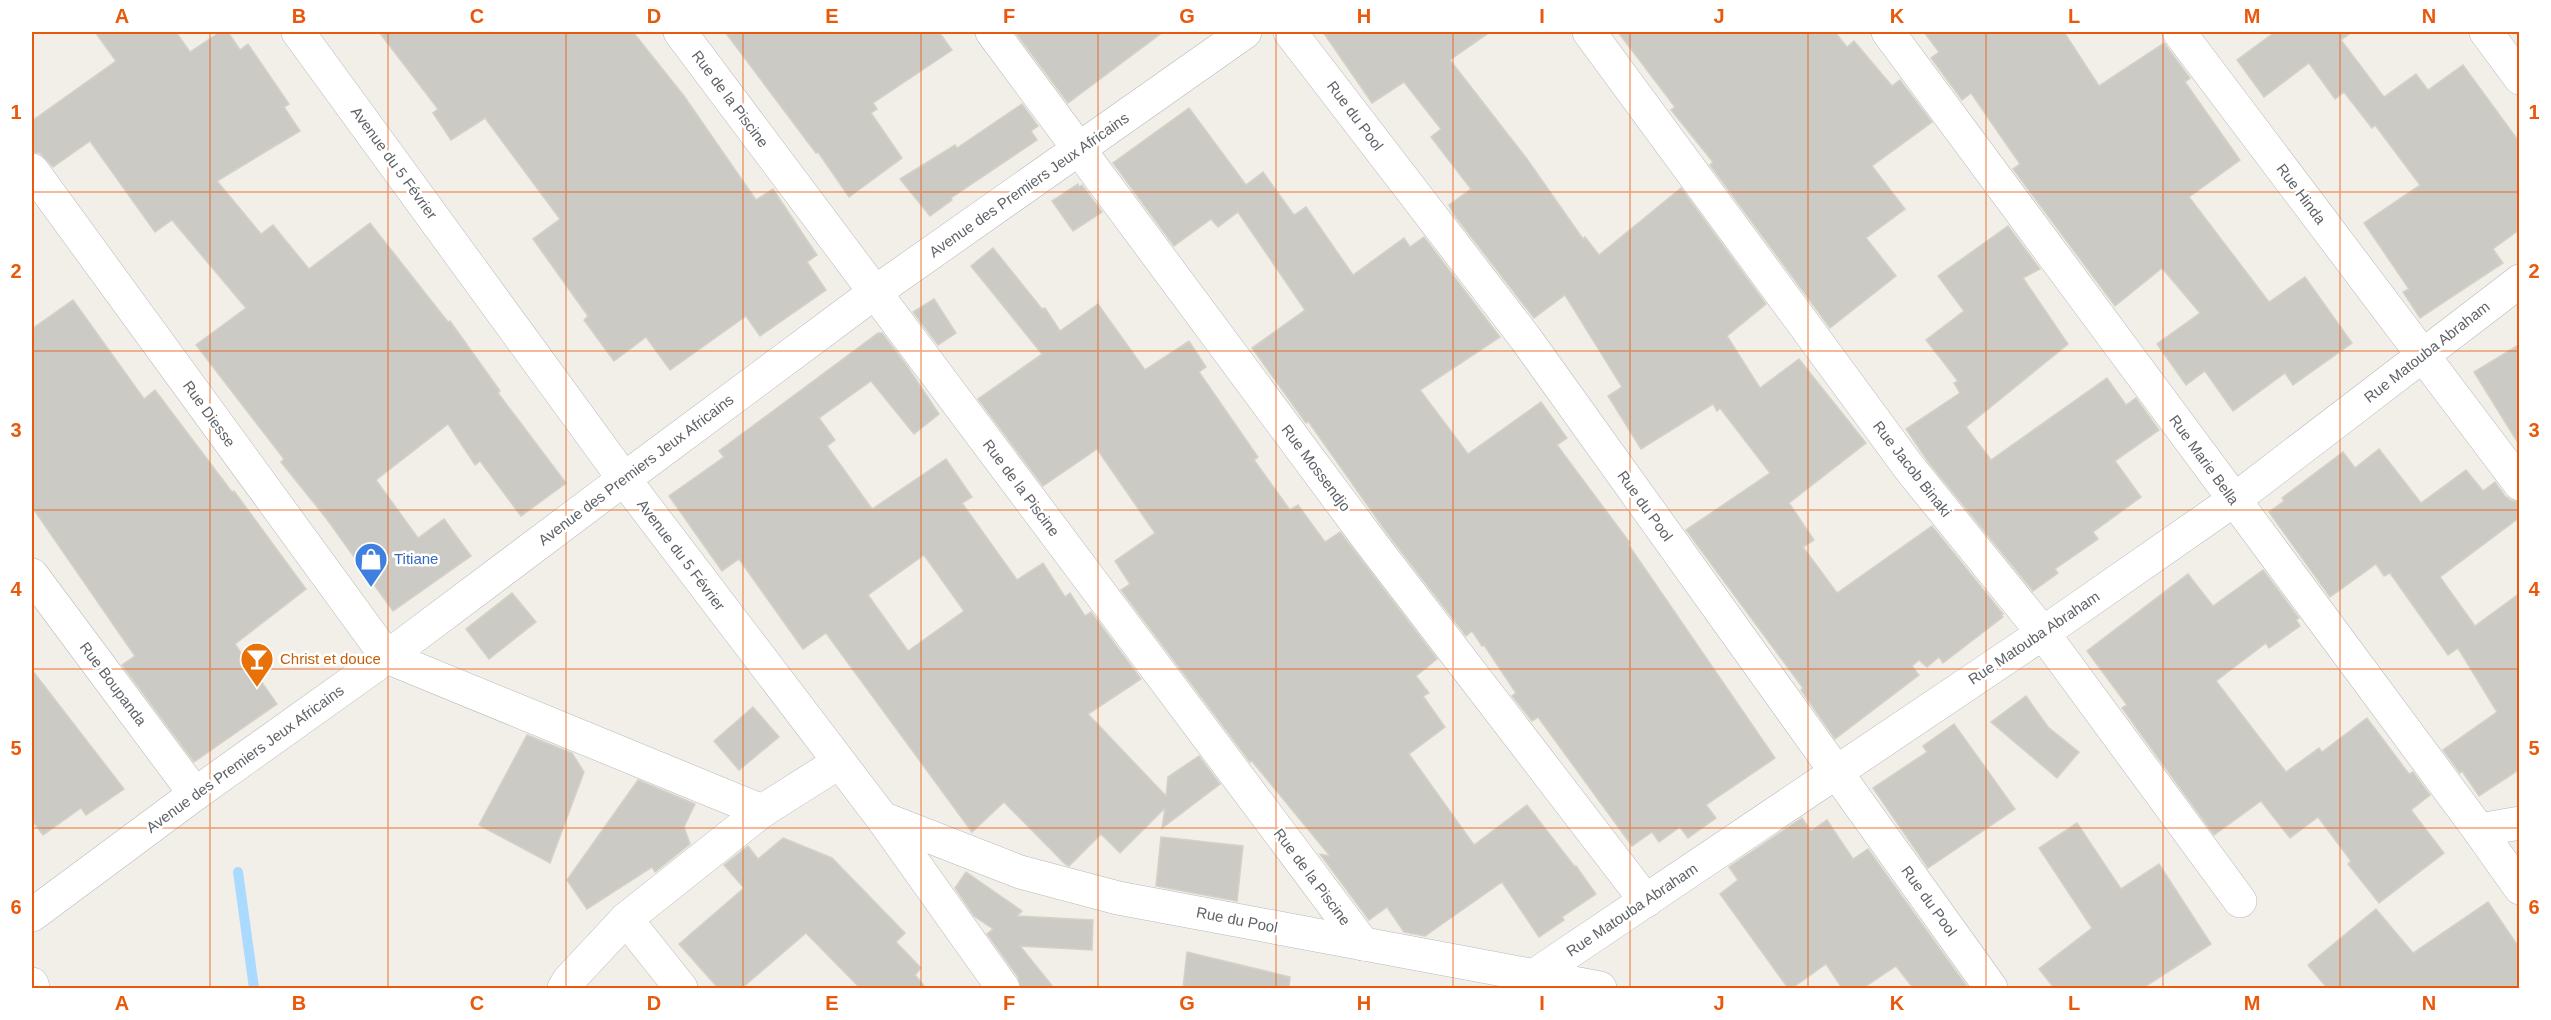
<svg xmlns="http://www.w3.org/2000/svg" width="2551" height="1020" viewBox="0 0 2551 1020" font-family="Helvetica,sans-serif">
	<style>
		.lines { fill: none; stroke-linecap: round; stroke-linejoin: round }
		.stream { stroke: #aadaff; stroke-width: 10 }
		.building { fill: #cccac5; stroke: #d6d1c6; stroke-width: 1.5; fill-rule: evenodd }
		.street-casing { stroke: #b5b8bc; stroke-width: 34 }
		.secondary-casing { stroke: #b6babf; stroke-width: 34 }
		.street { stroke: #fff; stroke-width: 33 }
		.secondary { stroke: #fff; stroke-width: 33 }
		.grid { fill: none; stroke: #e8590c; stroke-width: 1.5; stroke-opacity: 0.55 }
		.labels { text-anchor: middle; stroke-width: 5; stroke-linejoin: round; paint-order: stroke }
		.street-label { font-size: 15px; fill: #5f6368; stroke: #fff }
		.shop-label { font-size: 15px; fill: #366cbe; stroke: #fff; text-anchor: start }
		.food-label { font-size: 15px; fill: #c56008; stroke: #fff; text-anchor: start }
		.neatline { fill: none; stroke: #e8590c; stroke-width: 2 }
		.grid-label { font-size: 20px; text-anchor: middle; font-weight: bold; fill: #e8590c }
	</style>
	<rect width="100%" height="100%" fill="#f1efe8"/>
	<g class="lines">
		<path class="stream" d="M238,872L254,988"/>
	</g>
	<g class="building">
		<path d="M95,32H176L190,52L220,32H228L240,50L248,44L289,104L284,107L300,131L217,181L261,234L273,225L309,269L370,223L448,322L450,321L500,391L498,393L566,483L521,516L480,461L475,465L448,424L376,480L418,538L444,519L471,556L393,611L326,518L281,462L284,459L196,345L246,308L172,220L155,232L90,141L53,167L40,153L32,152V121L116,61Z"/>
		<path d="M379,32H633L684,96L756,200L773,189L817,255L807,262L826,290L760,336L746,316L670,370L646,337L614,361L584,320L588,316L533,239L560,219L485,118L451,140L433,113L438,109Z"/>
		<path d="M725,32H939L952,50L873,103L877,109L871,113L902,158L849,197L818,152L816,153Z"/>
		<path d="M1015,32H1163L1068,103Z"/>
		<path d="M1323,32H1490L1450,60L1527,159L1583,239L1585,237L1599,255L1681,188L1766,304L1727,336L1760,388L1799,359L1866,443L1789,503L1814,540L1803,547L1837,593L1932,526L2003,614L2001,615L2003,617L1943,663L1939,657L1927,667L1919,660L1912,666L1919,675L1835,739L1801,690L1803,688L1686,530L1770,473L1720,408L1717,411L1713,404L1641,449L1608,396L1622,387L1565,295L1534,318L1455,216L1449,205L1471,189L1431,137L1441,129L1404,82L1372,103Z"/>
		<path d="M1618,32H1835L1847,47L1854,41L1892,86L1900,80L1932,122L1872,166L1905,209L1866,238L1896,276L1830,328L1710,165L1713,162L1671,110L1675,107Z"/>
		<path d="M1924,32H2064L2099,86L2164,43L2190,78L2185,82L2240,160L2189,197L2269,302L2305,277L2352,343L2293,385L2285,373L2233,411L2205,371L2186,385L2157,344L2200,313L2162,268L2115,306L2013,169L2020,164L1971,93L1962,100L1931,58L1939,52Z"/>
		<path d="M2275,32H2352L2341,40L2384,97L2416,74L2428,90L2463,65L2520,143V229L2493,249L2503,263L2420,318L2403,292L2409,289L2364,223L2420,185L2375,125L2372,128L2344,92L2335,99L2309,63L2264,97L2237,60Z"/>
		<path d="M1022,104L1038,126L1031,131L1037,140L951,198L952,200L930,216L900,179L955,145L957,148Z"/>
		<path d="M1189,108L1246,185L1263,172L1294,215L1306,207L1353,275L1404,238L1410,247L1424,237L1500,337L1420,390L1468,454L1541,402L1567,438L1557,445L1630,543L1628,544L1775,758L1706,805L1716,818L1688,838L1680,827L1659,842L1652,832L1632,846L1538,717L1532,721L1512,696L1516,693L1484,645L1482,646L1472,631L1466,636L1387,533L1308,421L1306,423L1252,348L1305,310L1238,212L1218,227L1211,219L1174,246L1113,163Z"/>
		<path d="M1078,184L1079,187L1082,185L1102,212L1073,231L1052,201Z"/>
		<path d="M2008,226L2040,269L2023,278L2068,344L1966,427L1991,460L2107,378L2126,405L2136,398L2159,430L2115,461L2141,497L2093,532L2098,539L2055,569L2058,573L2033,591L1929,463L1906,429L1960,393L1954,383L1958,381L1926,340L1964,311L1938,276Z"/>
		<path d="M993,248L1042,309L1045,308L1060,331L1098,304L1145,370L1189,341L1206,367L1199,372L1258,457L1254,460L1290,510L1298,505L1325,542L1340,532L1437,659L1416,676L1429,693L1423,696L1445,727L1409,754L1474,845L1527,805L1575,867L1576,866L1596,894L1562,917L1564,920L1539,937L1502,882L1425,936L1404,932L1387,907L1369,920L1320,854L1330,856L1251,760L1250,762L1121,590L1130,584L1115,561L1155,533L1097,449L1043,486L978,399L1042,354L971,266Z"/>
		<path d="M934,299L956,333L938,345L913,312Z"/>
		<path d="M73,300L144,399L155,390L232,492L234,491L306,589L235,644L277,704L194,762L122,665L135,656L32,507V329Z"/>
		<path d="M878,333H882L907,366L939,414L914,434L871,381L819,418L835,440L827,446L872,509L946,459L972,497L962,503L1017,580L1043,563L1065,597L1070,593L1085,616L1091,612L1141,679L1088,714L1166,796L1168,777L1199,756L1220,784L1162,828L1165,808L1120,853L1101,834L1069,866L1065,864L1004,802L972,832L826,633L803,649L739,559L722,571L669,496L724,457L719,451ZM924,555L964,611L908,651L868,595Z"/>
		<path d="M2520,344V446L2474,372Z"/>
		<path d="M2379,449L2421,503L2466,470L2483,491L2495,482L2505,496L2512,501L2520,502V517L2440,577L2475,626L2520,593V769L2479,796L2462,771L2460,773L2443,750L2497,712L2458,648L2448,655L2390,573L2384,576L2376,564L2330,597L2269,512L2284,501L2282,498L2343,452L2355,468Z"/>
		<path d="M2263,570L2299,618L2296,620L2300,626L2269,648L2266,643L2216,681L2286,772L2319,748L2322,752L2367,718L2409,774L2413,772L2430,795L2411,810L2444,853L2379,903L2348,864L2351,861L2318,817L2290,838L2261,801L2214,835L2122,708L2127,705L2087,651L2188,574L2213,606Z"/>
		<path d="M512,593L536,622L489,659L466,629Z"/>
		<path d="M32,670L124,789L86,815L81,808L43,835L32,820Z"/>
		<path d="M2026,696L2048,727L2079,752L2057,778L1991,722Z"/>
		<path d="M753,707L779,737L739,770L714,741Z"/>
		<path d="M1954,724L2015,809L1928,868L1873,788L1927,752L1923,746Z"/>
		<path d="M527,735L572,753L584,772L550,863L479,825Z"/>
		<path d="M638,780L695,804L684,827L690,844L655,872L652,867L587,909L567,880Z"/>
		<path d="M1802,818L1811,831L1827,820L1853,859L1868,849L1968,988H1913L1896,966L1863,988H1842L1826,964L1792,988H1788L1720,894L1738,880L1729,867Z"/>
		<path d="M2077,823L2121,889L2159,864L2211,944L2143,988H2054L2039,969L2092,928L2039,848Z"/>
		<path d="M1161,837L1243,846L1237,901L1156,886Z"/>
		<path d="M783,838L832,858L905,933L896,942L921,968L915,975L926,988H860L806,933L742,988H718L679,944L744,888L724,865L748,846L758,859Z"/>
		<path d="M966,872L1022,911L1017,916L1093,920L1092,950L1020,946L1054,988H1021L1018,977L987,934L993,929L974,916L955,888Z"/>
		<path d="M2488,902L2520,949V988H2327L2308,965L2376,909L2413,953Z"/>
		<path d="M1187,952L1290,977L1289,988H1183Z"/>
	</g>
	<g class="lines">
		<defs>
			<g id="street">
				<path d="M680,32L1363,944"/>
				<path d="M992,32L1372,544L1646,901"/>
				<path d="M1290,32L1526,339L1991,988"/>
				<path d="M1589,32L1911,470L2043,633L2240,901"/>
				<path d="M1888,32L2479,830L2520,888"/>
				<path d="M2179,32L2520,484"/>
				<path d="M2486,32L2520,78"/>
				<path d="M32,170L387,657L762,811"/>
				<path d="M32,575L195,794"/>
				<path d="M882,818L1020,872L1118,898L1600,988"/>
				<path d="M2479,830L2520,823"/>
				<path d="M626,919L681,988"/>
				<path d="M1535,975L2043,633L2234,500L2520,281"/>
				<path d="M32,984L33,988"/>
				<path d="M564,988L569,980L626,919L762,811L838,763"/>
				<path d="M1003,988L882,818L624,479L874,293L1245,32"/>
			</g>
			<path id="secondary" d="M32,915L195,794L387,657L624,479L298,32"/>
		</defs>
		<use href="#street" class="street-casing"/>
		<use href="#secondary" class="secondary-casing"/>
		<use href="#street" class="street"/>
		<use href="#secondary" class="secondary"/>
	</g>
	<path class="grid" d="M210,32V988M388,32V988M566,32V988M743,32V988M921,32V988M1098,32V988M1276,32V988M1453,32V988M1630,32V988M1808,32V988M1986,32V988M2163,32V988M2340,32V988M32,192H2520M32,351H2520M32,510H2520M32,669H2520M32,828H2520"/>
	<defs>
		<symbol id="shop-pin" viewBox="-11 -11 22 30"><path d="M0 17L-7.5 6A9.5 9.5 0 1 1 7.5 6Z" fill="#3f7fe0" stroke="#fff"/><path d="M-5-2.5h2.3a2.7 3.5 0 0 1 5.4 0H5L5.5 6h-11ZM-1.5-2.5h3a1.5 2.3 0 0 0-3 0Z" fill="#fff"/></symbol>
		<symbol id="bar-pin" viewBox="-11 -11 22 30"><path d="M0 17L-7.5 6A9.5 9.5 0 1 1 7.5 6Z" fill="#e8710a" stroke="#fff"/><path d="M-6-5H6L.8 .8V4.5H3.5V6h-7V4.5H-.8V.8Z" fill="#fff"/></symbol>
	</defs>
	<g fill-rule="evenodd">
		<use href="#shop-pin" x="352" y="540" width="38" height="52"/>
		<use href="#bar-pin" x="238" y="640" width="38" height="52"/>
	</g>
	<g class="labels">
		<g class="street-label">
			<text transform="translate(730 99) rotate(53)" y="5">Rue de la Piscine</text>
			<text transform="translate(1355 116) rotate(53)" y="5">Rue du Pool</text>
			<text transform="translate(394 163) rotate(54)" y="5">Avenue du 5 Février</text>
			<text transform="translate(1029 185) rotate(-35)" y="5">Avenue des Premiers Jeux Africains</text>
			<text transform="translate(2301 194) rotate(53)" y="5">Rue Hinda</text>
			<text transform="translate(2427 352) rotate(-38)" y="5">Rue Matouba Abraham</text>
			<text transform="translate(209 414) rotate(54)" y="5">Rue Diesse</text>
			<text transform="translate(2204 460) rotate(54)" y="5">Rue Marie Bella</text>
			<text transform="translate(1316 468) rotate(53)" y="5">Rue Mossendjo</text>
			<text transform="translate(1912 469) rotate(52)" y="5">Rue Jacob Binaki</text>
			<text transform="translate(636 470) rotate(-37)" y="5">Avenue des Premiers Jeux Africains</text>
			<text transform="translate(1021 488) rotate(53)" y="5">Rue de la Piscine</text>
			<text transform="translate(1645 506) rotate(54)" y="5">Rue du Pool</text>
			<text transform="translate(681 555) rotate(53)" y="5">Avenue du 5 Février</text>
			<text transform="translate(2034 638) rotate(-34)" y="5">Rue Matouba Abraham</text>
			<text transform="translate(113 684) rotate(53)" y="5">Rue Boupanda</text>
			<text transform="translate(245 759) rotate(-36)" y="5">Avenue des Premiers Jeux Africains</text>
			<text transform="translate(1312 877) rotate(53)" y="5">Rue de la Piscine</text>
			<text transform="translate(1929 901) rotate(54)" y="5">Rue du Pool</text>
			<text transform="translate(1632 910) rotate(-34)" y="5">Rue Matouba Abraham</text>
			<text transform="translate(1237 920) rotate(11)" y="5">Rue du Pool</text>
		</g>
		<g class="shop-label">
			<text x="394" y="564">Titiane</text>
		</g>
		<g class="food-label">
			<text x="280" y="664">Christ et douce</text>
		</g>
	</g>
	<rect width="2551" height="1020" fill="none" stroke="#ffffff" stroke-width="66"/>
	<rect x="33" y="33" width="2485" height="954" class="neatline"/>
	<g class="grid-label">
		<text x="122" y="23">A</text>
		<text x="299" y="23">B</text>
		<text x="477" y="23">C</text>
		<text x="654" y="23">D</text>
		<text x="832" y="23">E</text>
		<text x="1009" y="23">F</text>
		<text x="1187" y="23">G</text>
		<text x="1364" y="23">H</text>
		<text x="1542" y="23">I</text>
		<text x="1719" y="23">J</text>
		<text x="1897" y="23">K</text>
		<text x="2074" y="23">L</text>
		<text x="2252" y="23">M</text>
		<text x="2429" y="23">N</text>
		<text x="16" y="119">1</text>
		<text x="2534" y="119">1</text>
		<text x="16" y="278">2</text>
		<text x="2534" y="278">2</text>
		<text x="16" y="437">3</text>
		<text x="2534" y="437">3</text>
		<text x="16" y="596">4</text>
		<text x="2534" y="596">4</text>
		<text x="16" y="755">5</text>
		<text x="2534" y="755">5</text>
		<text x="16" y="914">6</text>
		<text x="2534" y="914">6</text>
		<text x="122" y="1010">A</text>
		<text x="299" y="1010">B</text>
		<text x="477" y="1010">C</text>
		<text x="654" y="1010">D</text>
		<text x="832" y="1010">E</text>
		<text x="1009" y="1010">F</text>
		<text x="1187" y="1010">G</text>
		<text x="1364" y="1010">H</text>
		<text x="1542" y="1010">I</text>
		<text x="1719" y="1010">J</text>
		<text x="1897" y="1010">K</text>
		<text x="2074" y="1010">L</text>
		<text x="2252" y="1010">M</text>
		<text x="2429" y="1010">N</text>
	</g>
</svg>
